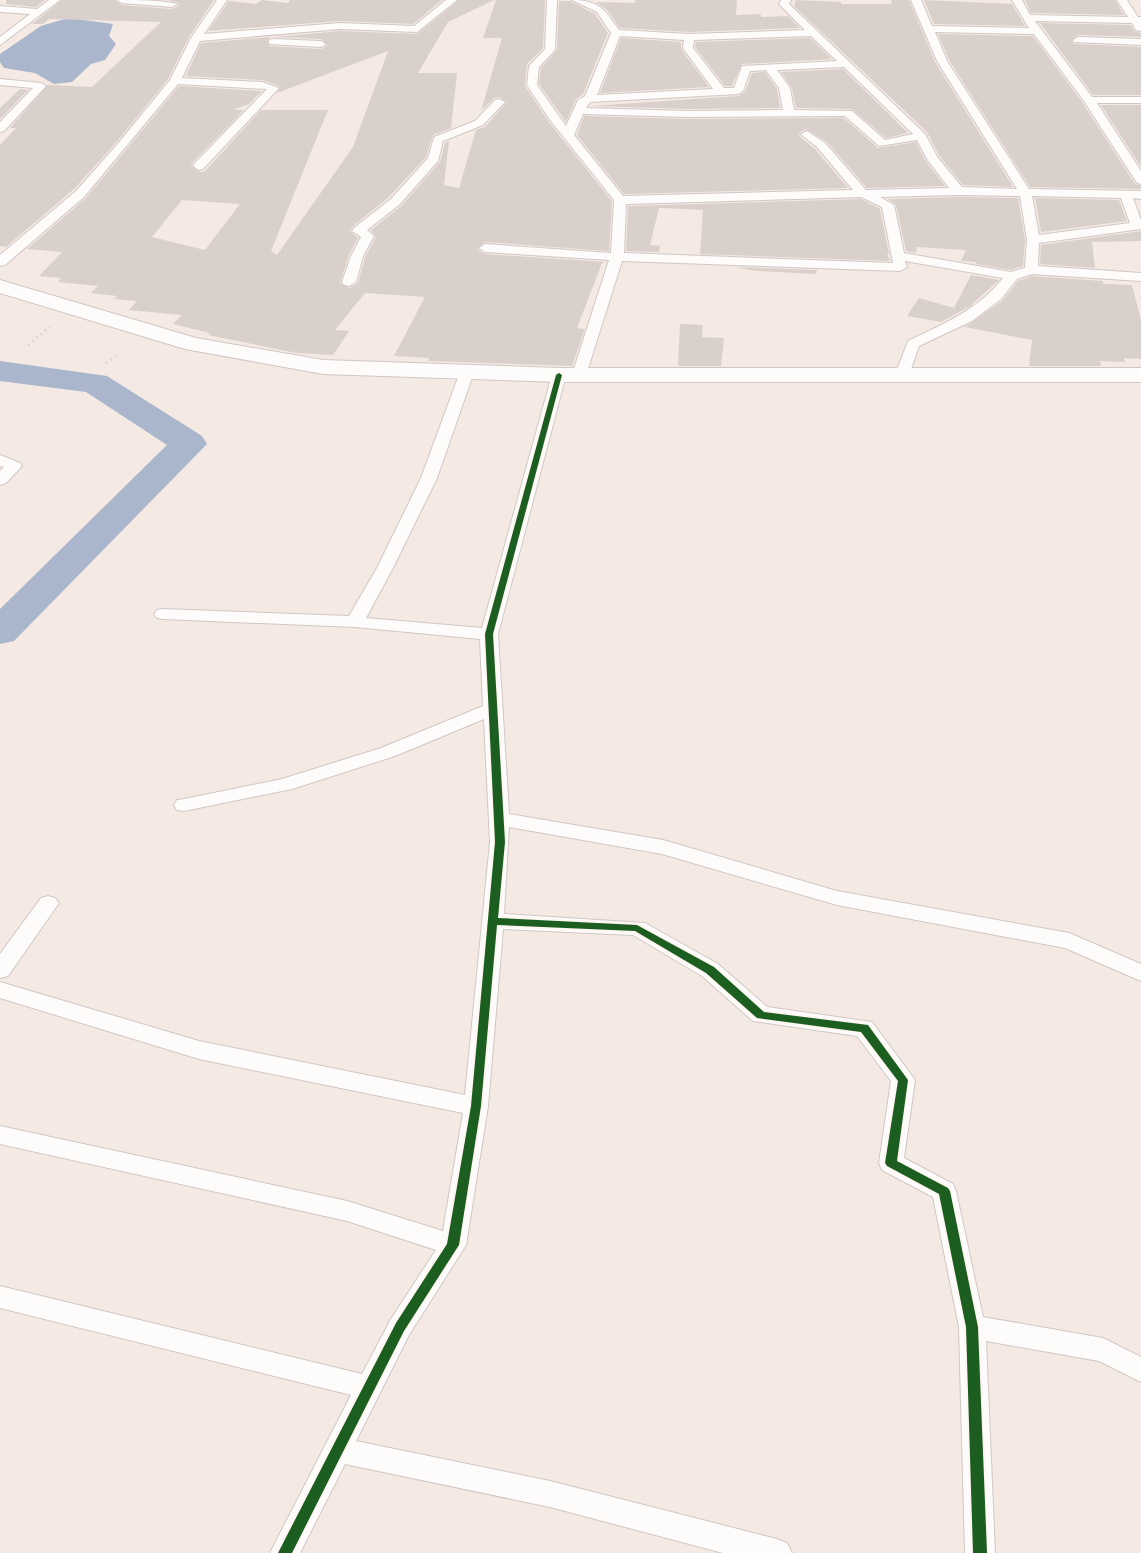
<svg xmlns="http://www.w3.org/2000/svg" width="1141" height="1553" viewBox="0 0 1141 1553" font-family="Jost,sans-serif">
	<style>
		.water { fill: #a9b6cc }
		.lines { fill: none; stroke-linecap: round; stroke-linejoin: round }
		.river { fill: #a9b6cc; fill-rule: evenodd }
		.building { fill: #d9d0cc; fill-rule: evenodd }
		.street-casing { stroke: #d0c7c4; stroke-width: 2 }
		.primary-casing { stroke: #d0c7c4; stroke-width: 2 }
		.path { stroke: #d7d4d3; stroke-width: 3; stroke-dasharray: 1.5 4; stroke-linecap: butt }
		.street { fill: #fefcfb; fill-rule: evenodd }
		.primary { fill: #fefcfb; fill-rule: evenodd }
		.cycleway-casing { stroke: #fff6f3; stroke-width: 4 }
		.cycleway { fill: #1b5e20; fill-rule: evenodd }
	</style>
	<rect width="100%" height="100%" fill="#f5e9e4"/>
	<path class="water" d="M68,18L113,24L109,36L116,44L105,60L91,64L72,82L54,84L35,73L4,68L0,62V54L41,26Z"/>
	<g class="lines">
		<path class="river" d="M0,361L107,376L202,436L207,444L14,641L0,644V609L167,445L86,392L0,381Z"/>
	</g>
	<g class="building">
		<path d="M6,0H45L36,7L6,4Z"/>
		<path d="M62,0H115L122,5L172,9L178,6L179,3L168,0H214L189,37L168,79L114,145L74,189L6,247L0,246V145L16,128H10L48,85L92,87L161,22L49,19L43,24H32Z"/>
		<path d="M262,0L288,3L290,0H442L413,24L340,21L208,31L229,1L256,4Z"/>
		<path d="M459,0H494L448,22L418,73H457L451,128L433,135L426,157L389,197L352,227L350,231L358,238L349,255L340,283L349,288L358,283L365,257L376,237L371,230L401,206L440,162L445,143L449,141L444,185L459,188L476,130L485,127L507,102L500,97L494,98L481,111L502,38H483L496,0H545L543,48L527,64L525,86L548,121L612,201L609,251L485,242L477,249L485,254L606,262L602,263L577,328L585,329L572,366L428,361L429,358L394,356L425,297L365,293L335,330L349,331L333,355L296,353L208,335L210,333L173,324L182,315L129,310L137,301L114,299L117,296L91,293L98,286L58,282L61,278L39,276L62,252L27,249L86,198L179,86L262,91L249,104L233,110H244L193,162L191,166L200,172L205,171L261,110H328L271,251L277,255L353,147L388,51L277,93L281,87L263,80L186,76L201,43L271,37L267,40L269,46L321,49L328,45L321,39L275,37L340,31L417,34ZM182,200L240,204L205,250L152,237Z"/>
		<path d="M635,0H737L736,15L760,14L762,17L788,16L800,28L689,32L620,28L607,10L596,2L635,3Z"/>
		<path d="M796,0L841,2V4H892L891,0H909L935,62L1013,187L963,185L940,157L927,132L794,6Z"/>
		<path d="M924,0L1012,4L1025,26L934,24Z"/>
		<path d="M1025,0H1115L1124,15L1031,13Z"/>
		<path d="M559,1H570L595,14L608,33L583,94L576,99L566,122L539,84L541,68L557,50Z"/>
		<path d="M1040,23L1131,25L1134,31L1141,33V37L1078,35L1071,41L1074,44L1141,47V95H1093Z"/>
		<path d="M938,34L1033,36L1082,102L1135,184L1141,186V189L1030,187L949,60Z"/>
		<path d="M621,38L681,42V49L709,87L600,93Z"/>
		<path d="M810,38L832,59L742,64L732,86H725L695,47L696,42Z"/>
		<path d="M843,69L908,133L886,138L852,109L796,108L792,88L781,72Z"/>
		<path d="M765,72L777,89L780,108L687,109L590,106L738,96L745,92L752,73Z"/>
		<path d="M20,89L28,90L0,119V108Z"/>
		<path d="M1101,105H1141V167Z"/>
		<path d="M584,116L687,119L844,118L878,148L916,142L925,160L945,186L867,188L827,142L806,129L800,132L799,136L815,149L848,188L624,194L577,135Z"/>
		<path d="M958,197L1018,198L1025,240L1023,266L1011,270L976,264L977,262L961,261L966,250L917,247L916,253L906,251L896,205L888,199Z"/>
		<path d="M1035,198L1119,200L1127,221L1041,232Z"/>
		<path d="M861,199L880,209L889,254H887L890,261L700,254L703,210L662,208H659L650,245L660,246L659,252L626,251L628,206Z"/>
		<path d="M1141,231V241L1092,242L1095,268L1040,264L1041,245Z"/>
		<path d="M734,267L817,270L816,274L757,271Z"/>
		<path d="M971,275L999,280L970,306L941,322L907,316L919,298L954,308Z"/>
		<path d="M1032,276L1103,281V284L1132,285L1141,320V359L1124,358L1125,362L1100,361L1101,366H1029L1032,340L965,327L1002,301L1018,281Z"/>
		<path d="M680,324L703,325L702,337L724,338L721,366H678Z"/>
	</g>
	<g class="lines">
		<defs>
			<g id="street">
				<path d="M49,0H60L0,45V37L30,14L0,12V6L37,9Z"/>
				<path d="M117,0C134,0 163,0 177,4L172,7L122,3Z"/>
				<path d="M217,0H227L204,34L340,23L414,26L446,0H457L417,32L340,29L200,41L182,78L262,82L279,88L203,169L199,170L193,166L195,163L267,89L178,84L84,197L5,265L0,266V255L76,191L116,146L170,80L191,38Z"/>
				<path d="M547,0H557L555,50L539,67L537,85L566,126L578,100L585,96L611,33L597,12L572,0C599,0 605,10 619,30L689,34L805,30L779,4L781,0H791L789,4L925,134L938,158L962,187L1017,189L937,61L911,0H921L932,26L1029,28L1012,0H1022L1030,15L1128,17L1117,0H1127L1138,17H1141V31L1136,30L1132,23L1035,21L1092,97H1141V103H1097L1141,171V184L1137,183L1084,101L1034,34L935,32L947,61L1029,189L1141,191V199L1133,198L1141,220V229L1039,243L1038,266L1141,273V281L1032,274L1017,279L1001,299L972,321L919,346L909,375L902,379L895,375L908,341C943,324 978,310 1003,278L905,261L907,267L900,271L622,261L586,375L584,378H574L572,375L609,260L485,252L479,248L485,244L611,253L614,200L550,120L527,85L529,66L545,49ZM620,36L684,40L683,48L713,89L597,95ZM811,36L837,61L742,66L734,88H724L693,48L694,40ZM844,67L913,134L885,140L852,111L794,110L790,88L777,70ZM766,70L779,88L783,110L687,111L586,108L590,102L738,94L743,91L750,71ZM583,114L687,117L845,116L879,146L917,140L927,159L949,188L866,190L825,143L807,131L801,134L803,136L817,147L853,190L623,196L574,135ZM958,195L1020,196L1027,240L1025,268L1011,272L904,253L894,205L880,197ZM1032,196L1121,198L1130,223L1039,235ZM861,197L882,207L893,263L624,253L626,204Z"/>
				<path d="M1078,37L1141,39V45L1074,42L1073,40Z"/>
				<path d="M273,39L321,41L326,44L321,47L269,44V40Z"/>
				<path d="M0,79L41,83L46,86L4,131L0,132V122L33,88L0,85Z"/>
				<path d="M499,99L505,102L483,125L443,141L438,161L399,205L367,230L374,236L363,256L356,282L349,286L344,285L342,282L351,256L361,237L352,231L354,228L391,199L428,158L434,137L475,121L495,100Z"/>
				<path d="M467,368L474,372L437,478L393,568L366,618L482,628L552,375L554,372H564L566,375L498,634L509,814L663,840L837,891L1069,933L1141,964V981L1065,948L837,905L662,854L509,827L504,914L645,923L718,964L767,1007L872,1022L915,1080L904,1158L953,1184L956,1191L983,1317L1103,1338L1141,1357V1382L1099,1361L986,1341L995,1553H965L959,1327L933,1197L882,1170L879,1163L891,1081L857,1036L753,1021L702,976L633,935L503,929L488,1106L466,1245L409,1335L356,1441L550,1481L777,1539L787,1543L792,1553H723L550,1507L345,1464L300,1553H270L351,1395L0,1308V1286L362,1374L391,1319L436,1250L347,1221L0,1144V1126L347,1201L443,1231L463,1113L199,1059L0,998V982L199,1041L465,1095L490,842L484,719L395,756L292,789L184,811L177,810L174,805L177,800L184,799L282,779L381,748L483,706L480,639L355,627L163,619L157,618L154,614L157,610L163,609L349,616L377,568L421,478L460,372Z"/>
				<path d="M0,455L20,463L22,466L6,483L0,485V471L4,467L0,466Z"/>
				<path d="M48,896L55,898L59,903L8,976L0,978V954L41,898Z"/>
			</g>
			<path id="primary" d="M0,280L196,338L323,360L559,368H1141V382H559L323,374L185,349L0,293Z"/>
		</defs>
		<use href="#street" class="street-casing"/>
		<use href="#primary" class="primary-casing"/>
		<g class="path">
			<path d="M28,345L50,327"/>
			<path d="M106,363L116,356"/>
		</g>
		<use href="#street" class="street"/>
		<use href="#primary" class="primary"/>
		<defs>
			<path id="cycleway" d="M559,373L562,375L493,634L505,842L498,918L637,925L714,967L764,1012L868,1025L908,1080L897,1161L948,1188L950,1191L978,1327L987,1553H973L966,1327L939,1194L887,1166L885,1163L898,1081L861,1032L757,1018L706,973L635,931L497,925L481,1106L459,1245L404,1331L292,1553H278L396,1323L447,1244L471,1106L495,842L485,634L556,375Z"/>
		</defs>
		<use href="#cycleway" class="cycleway-casing"/>
		<use href="#cycleway" class="cycleway"/>
	</g>
</svg>
